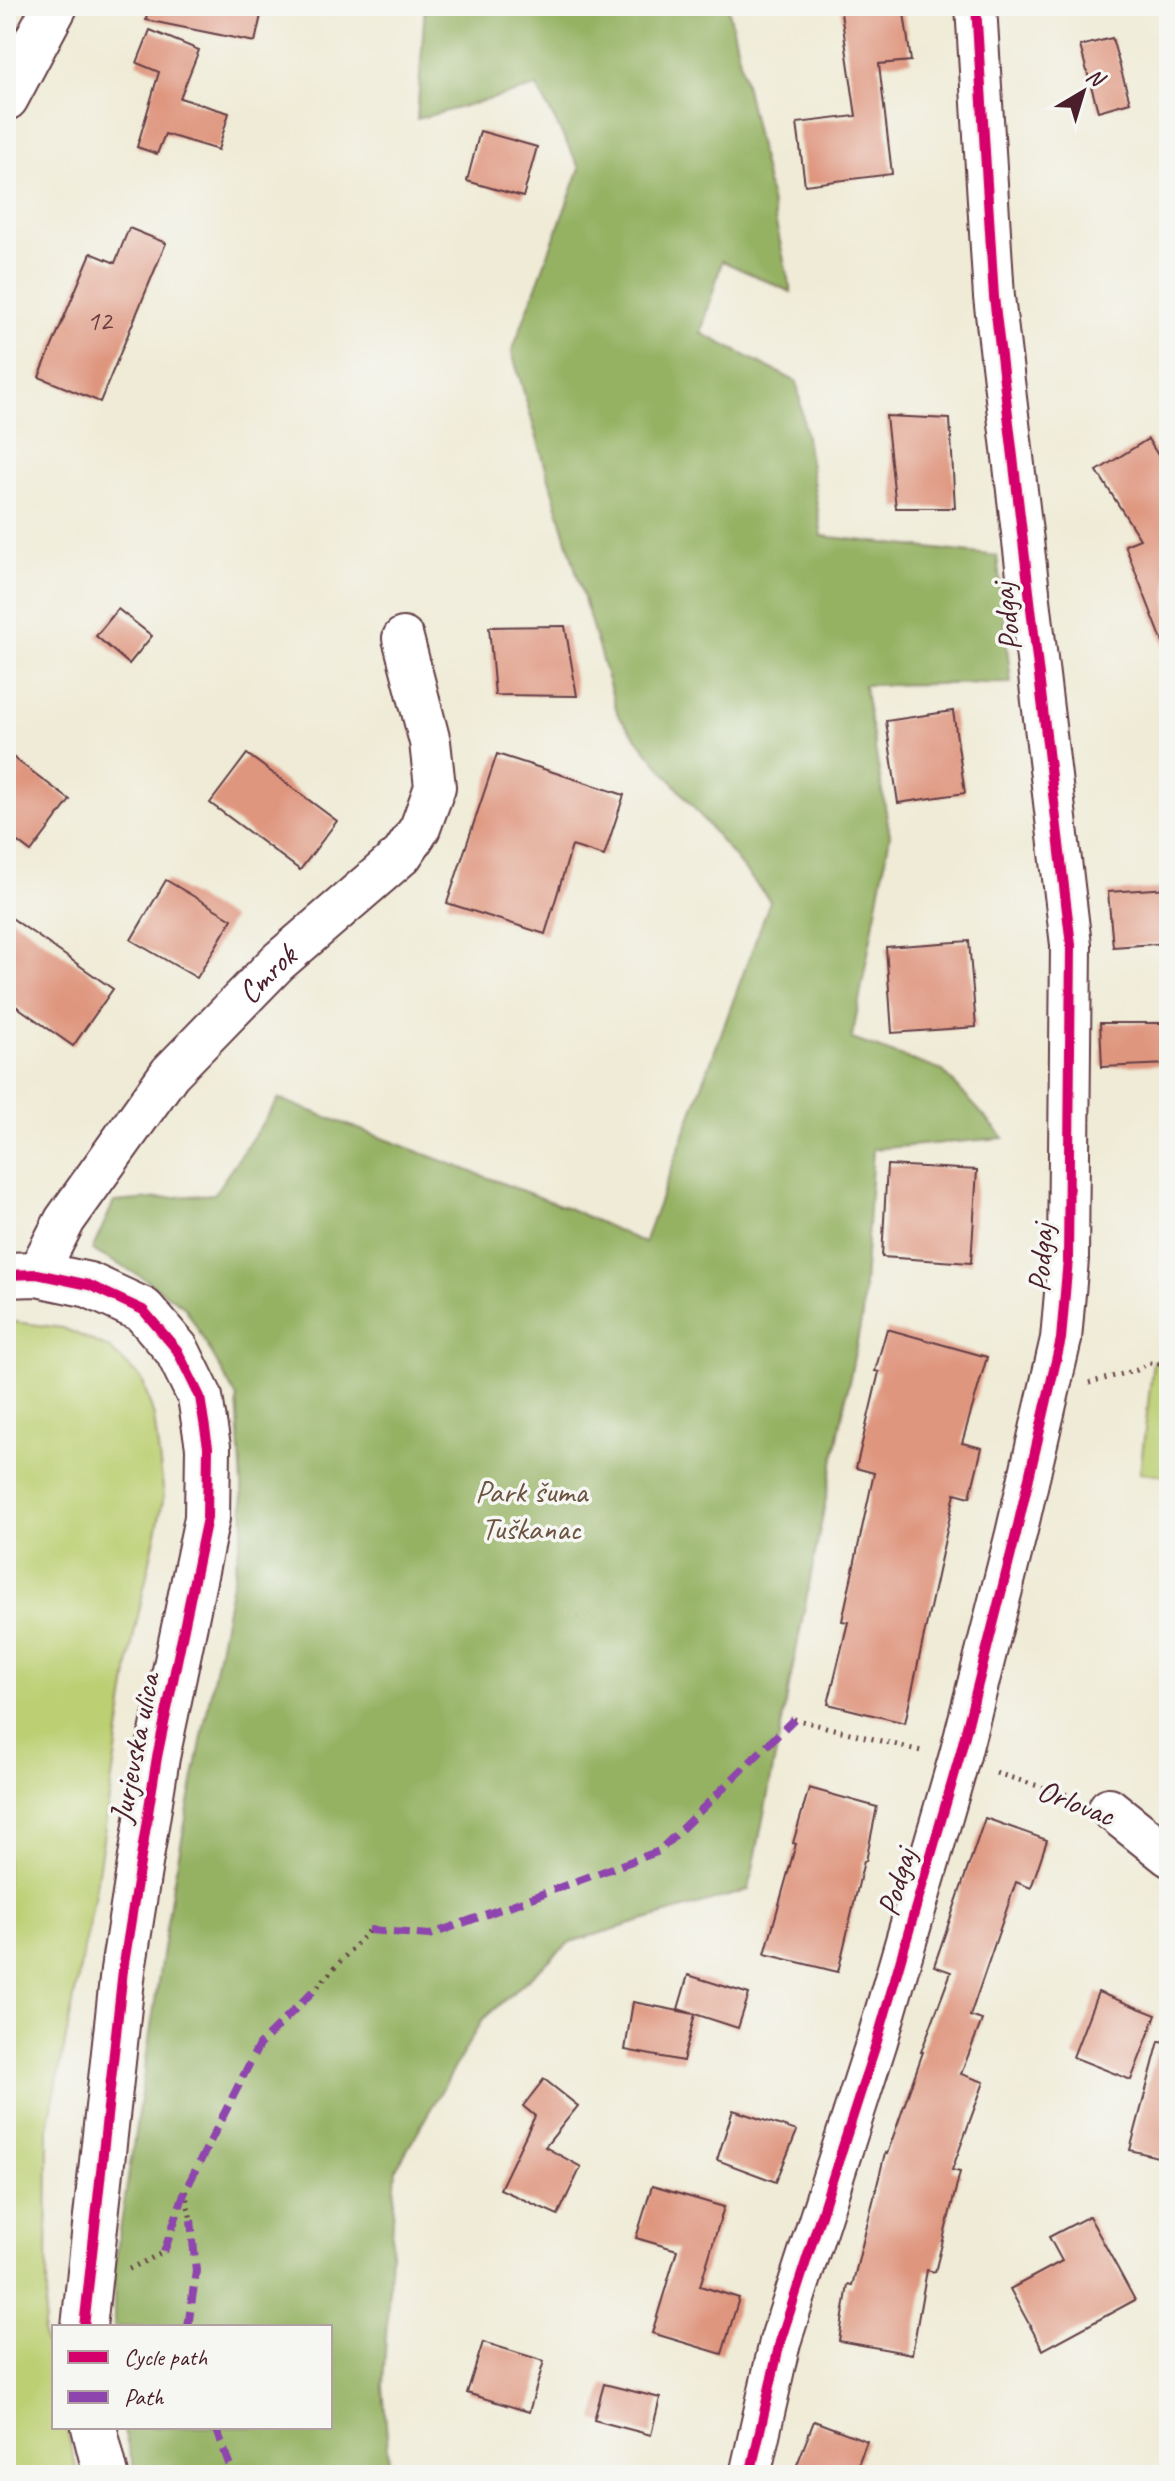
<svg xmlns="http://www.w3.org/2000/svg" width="1175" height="2481" viewBox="0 0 1175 2481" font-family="Caveat,sans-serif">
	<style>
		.green { fill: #bccf72; stroke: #83774e; stroke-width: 2 }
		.forest { fill: #95b264; stroke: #706848; stroke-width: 2 }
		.building { fill: #df967f }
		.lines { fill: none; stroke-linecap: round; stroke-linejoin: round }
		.minor-casing { stroke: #633e45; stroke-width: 44 }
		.tertiary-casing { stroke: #633e45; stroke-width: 48 }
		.path { stroke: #633e45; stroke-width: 5; stroke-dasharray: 2 6; stroke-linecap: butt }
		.minor { stroke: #fff; stroke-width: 40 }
		.tertiary { stroke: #fff; stroke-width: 44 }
		.quiet { stroke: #8e44ad; stroke-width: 8; stroke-dasharray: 16 8; stroke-linecap: butt }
		.cycleway-casing { stroke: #f6f6f2; stroke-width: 15 }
		.cycleway { stroke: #d6006c; stroke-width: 10 }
		.labels { text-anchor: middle; stroke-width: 7; stroke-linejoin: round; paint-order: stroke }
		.number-label { font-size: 28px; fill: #6f3d40 }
		.street-label { font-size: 32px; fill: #4a1f2b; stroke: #f6f6f2 }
		.park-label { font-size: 32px; fill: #6c5440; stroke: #f6f6f2 }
	</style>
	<rect width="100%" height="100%" fill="#f6f6f2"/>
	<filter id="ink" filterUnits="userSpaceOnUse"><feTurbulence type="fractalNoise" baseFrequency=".0125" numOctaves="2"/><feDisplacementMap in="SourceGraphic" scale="16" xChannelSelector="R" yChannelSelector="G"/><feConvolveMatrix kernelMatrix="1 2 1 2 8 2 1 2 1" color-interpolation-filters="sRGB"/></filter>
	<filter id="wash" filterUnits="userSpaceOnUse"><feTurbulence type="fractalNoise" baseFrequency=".006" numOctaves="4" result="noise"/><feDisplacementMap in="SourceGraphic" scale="32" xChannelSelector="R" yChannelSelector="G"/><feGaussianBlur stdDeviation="1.8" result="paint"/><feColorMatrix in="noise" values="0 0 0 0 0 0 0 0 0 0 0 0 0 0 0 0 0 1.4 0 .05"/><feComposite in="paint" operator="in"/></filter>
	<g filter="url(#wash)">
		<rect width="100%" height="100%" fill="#efebd6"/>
		<g class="green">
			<path d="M6,1321L63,1328L109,1348L142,1379L154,1417L164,1496L133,1639L94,1899L48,2127L47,2294L43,2336L54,2379V2427H66L78,2475H6Z"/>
			<path d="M1153,1361L1169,1363V1476L1140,1473Z"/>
		</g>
		<path class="forest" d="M425,6H728L791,292L722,261L701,333L797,382L822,536L997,556L1011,683L864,685L890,835L852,1039L943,1071L1004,1138L873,1149L862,1316L749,1890L570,1942L482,2020L396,2169L383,2386L390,2475H136L123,2427H330V2327H114V2270L172,1890L244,1522L237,1398L185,1307L142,1277L92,1250L114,1202L214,1194L279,1099L568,1208L644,1243L770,901L618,715L512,352L580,168L537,87L417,119Z"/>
		<g id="blocks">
			<g class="building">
				<path d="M148,6H263L255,42L146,20Z"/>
				<path d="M840,6H903L911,61L879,64L892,174L805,185L797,123L856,116Z"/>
				<path d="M150,30L199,50L180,98L229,113L218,150L165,134L157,154L137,147L159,72L137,63Z"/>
				<path d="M1112,38L1130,102L1098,111L1080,46Z"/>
				<path d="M480,131L537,147L523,197L467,181Z"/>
				<path d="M129,228L166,243L100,402L39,377L91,253L115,263Z"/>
				<path d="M886,416L950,419L955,508H896Z"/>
				<path d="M1148,439L1169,473L1167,653L1125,545L1140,539L1097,471Z"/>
				<path d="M118,609L152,636L129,664L96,636Z"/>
				<path d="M565,626L577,696L495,695L489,627Z"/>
				<path d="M953,711L965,793L898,803L886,721Z"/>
				<path d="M6,752L70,800L31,852L6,833Z"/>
				<path d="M247,754L337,821L300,870L210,803Z"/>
				<path d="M497,754L624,795L604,856L572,846L545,934L447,903Z"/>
				<path d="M166,880L232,919L197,978L131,940Z"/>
				<path d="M1169,888V943L1113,947L1108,892Z"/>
				<path d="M6,914L113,989L73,1046L6,999Z"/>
				<path d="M969,941L976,1027L892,1033L886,947Z"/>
				<path d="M1100,1023H1169V1064L1102,1067Z"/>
				<path d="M887,1165L977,1170L971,1263L882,1257Z"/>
				<path d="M887,1329L987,1357L962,1443L982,1448L970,1497L955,1493L905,1723L828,1704L848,1622L842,1621L874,1473L856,1468L879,1372L875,1371Z"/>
				<path d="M809,1788L877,1807L866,1861H864L838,1972L765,1954L796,1844L793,1843Z"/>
				<path d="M985,1818L1047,1840L1031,1888L1016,1882L970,2016L982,2020L961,2074L984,2082L952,2170L960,2172L935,2272L927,2270L912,2354L839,2341L848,2285L852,2286L885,2153L887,2154L923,2052H921L951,1972L934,1966Z"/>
				<path d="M688,1975L749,1994L738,2028L695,2014L683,2061L625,2050L633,2002L694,2014L678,2009Z"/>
				<path d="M1098,1992L1156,2015L1131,2080L1073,2057Z"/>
				<path d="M1159,2041L1169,2042V2160L1130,2150Z"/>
				<path d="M544,2079L578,2106L545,2147L581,2167L558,2215L500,2189L535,2116L523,2106Z"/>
				<path d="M733,2110L797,2131L776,2182L717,2160Z"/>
				<path d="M652,2186L724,2207L700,2286L739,2298L722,2354L652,2333L677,2250L636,2238Z"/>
				<path d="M1089,2216L1135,2300L1043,2350L1010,2289L1062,2261L1049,2237Z"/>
				<path d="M483,2342L544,2361L529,2412L467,2393Z"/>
				<path d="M604,2384L660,2398L651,2435L594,2420Z"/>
				<path d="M814,2421L867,2441L854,2475H793Z"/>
			</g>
		</g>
	</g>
	<g filter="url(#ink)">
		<use href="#blocks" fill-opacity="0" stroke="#633e45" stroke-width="2"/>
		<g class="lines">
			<defs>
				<g id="minor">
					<path id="s1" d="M37,1274L65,1220L170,1073L278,962L402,855L420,828L435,787L430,742L403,638"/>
					<path d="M1109,1808L1169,1856"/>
					<path d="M750,2475L780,2342L877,2041L960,1755L1016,1534L1061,1339L1068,1259L1071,945L994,297L976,6"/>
				</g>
				<g id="tertiary">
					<path d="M6,98L55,6"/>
					<path d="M6,1275L37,1274L89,1285L143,1310L177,1350L200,1397L208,1447L207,1518L157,1757L123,1970L84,2327"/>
					<path d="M94,2427L106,2475"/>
				</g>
			</defs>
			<use href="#minor" class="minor-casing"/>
			<use href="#tertiary" class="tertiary-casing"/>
			<g class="path">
				<path d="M1089,1383L1137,1370L1149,1363L1169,1365"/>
				<path d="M794,1719L921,1751"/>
				<path d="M996,1773L1074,1797"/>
				<path d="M318,1986L369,1930"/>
				<path d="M185,2191L191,2220"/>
				<path d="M129,2269L164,2252"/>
			</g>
			<use href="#minor" class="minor"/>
			<use href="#tertiary" class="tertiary"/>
			<g class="quiet">
				<path d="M369,1930L430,1935L659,1851L794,1719"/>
				<path d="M164,2252L185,2191L259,2045L318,1986"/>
				<path d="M188,2327L196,2271L191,2220"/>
				<path d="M216,2427L233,2475"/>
			</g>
			<defs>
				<g id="cycleway">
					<path d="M6,1275L37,1274L89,1285L143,1310L177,1350L200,1397L208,1447L207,1518L157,1757L123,1970L84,2327"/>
					<path d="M750,2475L780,2342L877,2041L960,1755L1016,1534L1061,1339L1068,1259L1071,945L994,297L976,6"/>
				</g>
			</defs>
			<use href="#cycleway" class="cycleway-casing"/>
			<use href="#cycleway" class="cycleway"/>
		</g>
	</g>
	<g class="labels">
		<g class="number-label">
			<text x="99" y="330">12</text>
		</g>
		<g class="street-label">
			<text transform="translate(1006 617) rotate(-97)" y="11">Podgaj</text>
			<text dy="11" stroke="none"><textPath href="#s1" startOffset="380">Cmrok</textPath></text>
			<text transform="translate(1040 1258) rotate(-87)" y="11">Podgaj</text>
			<text transform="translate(134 1748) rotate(-79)" y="11">Jurjevska ulica</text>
			<text transform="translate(1076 1802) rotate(21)" y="11">Orlovac</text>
			<text transform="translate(896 1882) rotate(-74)" y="11">Podgaj</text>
		</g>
		<g class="park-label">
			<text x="531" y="1502">Park šuma<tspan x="531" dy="37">Tuškanac</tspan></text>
		</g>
	</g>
	<rect width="1175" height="2481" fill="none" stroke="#f6f6f2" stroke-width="32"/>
	<rect x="52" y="2325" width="280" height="104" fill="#f6f6f2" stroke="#b1a0a2" stroke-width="2"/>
	<rect x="68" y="2351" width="40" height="12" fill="#d6006c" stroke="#b1a0a2" stroke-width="2"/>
	<text x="124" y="2365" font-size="24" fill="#4a1f2b">Cycle path</text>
	<rect x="68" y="2391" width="40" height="12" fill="#8e44ad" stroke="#b1a0a2" stroke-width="2"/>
	<text x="124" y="2405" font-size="24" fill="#4a1f2b">Path</text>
	<g transform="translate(1083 92) rotate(38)" stroke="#f6f6f2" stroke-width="6" paint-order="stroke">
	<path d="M0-6L14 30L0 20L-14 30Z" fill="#4a1f2b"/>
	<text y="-12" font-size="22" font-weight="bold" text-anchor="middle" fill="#4a1f2b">N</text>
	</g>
</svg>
